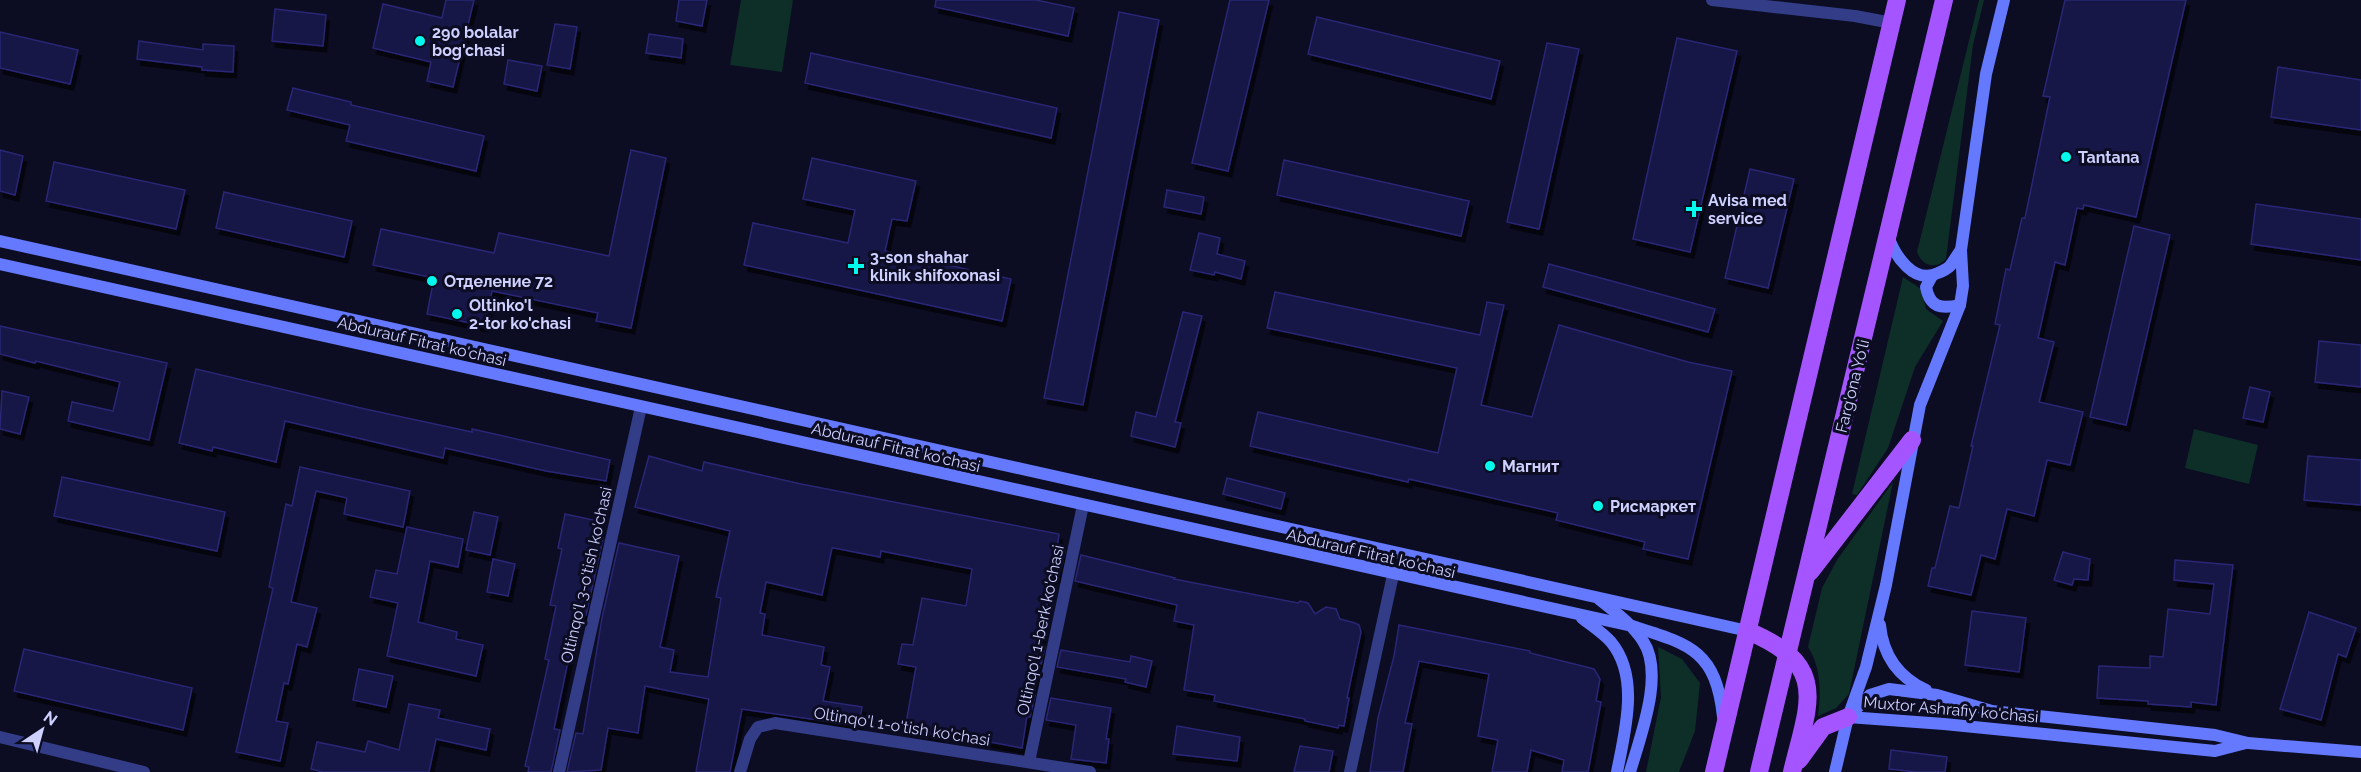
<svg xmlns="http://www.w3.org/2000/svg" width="2361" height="772" viewBox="0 0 2361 772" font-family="Raleway,sans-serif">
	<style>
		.green { fill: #0e2e28 }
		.building { fill: #181646; stroke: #292674; stroke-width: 1.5; filter: url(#shadow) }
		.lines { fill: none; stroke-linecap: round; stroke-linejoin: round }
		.street { stroke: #323c87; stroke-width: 12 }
		.secondary { stroke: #6579ff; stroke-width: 12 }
		.primary { stroke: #a555ff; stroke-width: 18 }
		.poi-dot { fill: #00f9ec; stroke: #0c0c23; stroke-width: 2 }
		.labels { text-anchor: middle; stroke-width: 6; stroke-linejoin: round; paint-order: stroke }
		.poi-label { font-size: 16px; font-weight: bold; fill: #ced0ff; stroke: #0c0c23; text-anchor: start }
		.street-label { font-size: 16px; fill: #ced0ff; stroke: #0c0c23 }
	</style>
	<defs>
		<filter id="shadow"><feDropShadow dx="3.5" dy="6" stdDeviation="0" flood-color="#0009"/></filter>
	</defs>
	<rect width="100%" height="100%" fill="#0c0c23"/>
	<g class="green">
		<path d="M741,0H793L782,72L730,65Z"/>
		<path d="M1979,0H1984L1973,45L1946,259C1936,270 1922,266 1917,252Z"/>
		<path d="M1903,277L1921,289L1926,309L1943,321L1915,367L1888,448L1857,495L1852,494Z"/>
		<path d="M2194,429L2258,445L2249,484L2185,468Z"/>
		<path d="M1893,482L1849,694L1836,708L1818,716C1821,692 1821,667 1808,647L1822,588L1837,560Z"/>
		<path d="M1658,647L1682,659L1700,683L1695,731L1679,772H1646L1661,697Z"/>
	</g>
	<g class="building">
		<path d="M446,0H474L453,87L427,81L431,62L373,48L383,4L442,18Z"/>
		<path d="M679,0H707L702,26L676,21Z"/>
		<path d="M936,0H1036L1074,8L1068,36L935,7Z"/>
		<path d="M1230,0H1269L1228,171L1192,163Z"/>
		<path d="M2065,0H2186L2136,217L2084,205L2083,209L2077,208L2065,265L2055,262L2038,338L2054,342L2039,402L2083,412L2070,465L2047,460L2034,516L2007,509L1995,559L1981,555L1971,595L1928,586L1932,568H1935L1950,506L1959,508L1973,446H1971L2000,325L1995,324L2006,269L2010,270L2022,218H2025L2050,97L2043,96Z"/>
		<path d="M275,9L326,15L323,46L272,41Z"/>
		<path d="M1119,12L1159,20L1083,405L1044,398Z"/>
		<path d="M1317,17L1500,61L1491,99L1308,54Z"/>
		<path d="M555,24L577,27L570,69L547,65Z"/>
		<path d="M0,32L78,50L70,84L0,68Z"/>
		<path d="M649,34L683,39L681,58L646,53Z"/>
		<path d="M1677,38L1737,51L1690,252L1633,239Z"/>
		<path d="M139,41L203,50V44L234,46L233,72L202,70V67L137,59Z"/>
		<path d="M1547,43L1579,49L1539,229L1507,222Z"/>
		<path d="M811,53L1057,108L1051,138L805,83Z"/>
		<path d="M508,60L542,66L537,91L504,84Z"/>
		<path d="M2278,67L2361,80V130L2271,117Z"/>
		<path d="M293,88L351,102V105L484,136L476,171L346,141L350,125L287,110Z"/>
		<path d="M0,150L23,156L15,195L0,191Z"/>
		<path d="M631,150L666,158L631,328L596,321L598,313L492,291L485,326L427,314L434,278L373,265L381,229L494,253L499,233L609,256Z"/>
		<path d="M812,158L916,181L907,221L892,219L885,251L1011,279L1002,321L744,265L753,223L848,243L855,210L803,199Z"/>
		<path d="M1284,160L1469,201L1461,236L1277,195Z"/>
		<path d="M54,162L185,190L176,229L46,201Z"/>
		<path d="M1750,169L1794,179L1768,288L1725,278Z"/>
		<path d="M1167,190L1204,197L1201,214L1164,207Z"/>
		<path d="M224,192L352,221L344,257L216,228Z"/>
		<path d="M2256,204L2361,219V260L2251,244Z"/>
		<path d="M2134,226L2170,235L2126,425L2090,417Z"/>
		<path d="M1199,233L1220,238L1217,254L1245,261L1241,279L1215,272L1214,275L1190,270Z"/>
		<path d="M1549,264L1715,309L1708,332L1543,287Z"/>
		<path d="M1275,292L1480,335L1487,302L1504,305L1481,405L1532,417L1559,325L1688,362L1732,371L1688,559L1643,549L1645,542L1556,520L1558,513L1409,479L1408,482L1250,446L1258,412L1438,453L1457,368L1267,328Z"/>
		<path d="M1183,312L1202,316L1175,422L1181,423L1175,447L1131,436L1136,412L1156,417Z"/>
		<path d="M0,326L167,363L149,440L68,421L72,402L113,411L120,382L36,361L35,363L0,354Z"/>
		<path d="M2319,341L2361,345V387L2315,382Z"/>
		<path d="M196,369L365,409L472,432V429L610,460L606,481L546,471L445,448L443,458L285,421L276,462L213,447L212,451L179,443Z"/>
		<path d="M2250,387L2270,392L2263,422L2243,418Z"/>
		<path d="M2,391L29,397L20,434L0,429Z"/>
		<path d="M649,456L702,471L704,462L801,484L1059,534L1057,549L1065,551L1059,577L1052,576L1040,646L1045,647L1041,664L1037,663L1031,695H1035L1030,717L1027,716L1022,748L942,733L941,736L905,729L916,667L898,664L902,644L913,645L922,598L966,606L972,569L881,551L880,557L834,548H832L822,595L766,582L760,613L765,614L762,635L824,647L821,665L830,667L823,701L862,707L859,726L742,709L730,772H696L709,699L645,686L638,733L608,728L601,770L567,772L576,733L583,734L602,618L619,543L679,556L660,647L674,650L670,672L708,677L721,598L716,597L730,531L635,507Z"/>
		<path d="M2308,456L2361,460V505L2304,500Z"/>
		<path d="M300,467L410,491L403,527L344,514L347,498L316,491L291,602L317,608L307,647L297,644L288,684L284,683L276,721L288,723L280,761L236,752L273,588L269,587L286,504L292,506Z"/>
		<path d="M62,477L225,512L217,551L54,516Z"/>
		<path d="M1227,478L1285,493L1281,509L1223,494Z"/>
		<path d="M474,512L498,517L490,555L466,550Z"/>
		<path d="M565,514L598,521L595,537L603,539L586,615L578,613L554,729L560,730L551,772H528L529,767L525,766L549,660L545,659L556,606L550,605L562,549L558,548Z"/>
		<path d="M407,527L463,539L458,567L430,561L418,622L457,632L456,639L483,645L476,676L387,656L398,603L370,597L376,570L397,574Z"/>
		<path d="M2063,552L2090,559L2088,580L2074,579L2072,585L2054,580Z"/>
		<path d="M1081,555L1175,578L1174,579L1298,603L1300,601L1308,603L1315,614L1326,607L1336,609L1340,619L1355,623L1359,625L1361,632L1347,698H1349L1344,726L1339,725L1338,728L1305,721V719L1214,701L1215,695L1184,690L1194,625L1174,621L1177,605L1075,581Z"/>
		<path d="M493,559L515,564L508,596L487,592Z"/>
		<path d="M2175,560L2233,565L2216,705L2191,702V707L2148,704V701L2097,698L2099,666L2150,668V656L2163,657L2168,609L2210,614L2214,584L2174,580Z"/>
		<path d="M1972,611L2026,618L2019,672L1965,665Z"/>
		<path d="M2309,612L2356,628L2346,657L2338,654L2321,720L2280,709Z"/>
		<path d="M1399,625L1530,651V653L1594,669L1600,679L1596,701L1601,702L1588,772H1562L1564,760L1531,750L1527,772H1492L1498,740L1478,736L1489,674L1419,661L1405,723L1412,724L1403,772H1370L1378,718L1394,656Z"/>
		<path d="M24,649L192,688L183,730L14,691Z"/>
		<path d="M1061,650L1130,662L1131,656L1152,661L1146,687L1125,682L1126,679L1057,667Z"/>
		<path d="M359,669L393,676L386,707L353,700Z"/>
		<path d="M1051,698L1111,708L1106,739H1109L1106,763L1071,759L1076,725L1046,720Z"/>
		<path d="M409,704L440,710L438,718L490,729L486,750L436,739L429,772H323L311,769L317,742L365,752L368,741L399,750Z"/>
		<path d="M1177,726L1240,737L1237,761L1173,754Z"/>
		<path d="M1300,746L1333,751L1329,772H1294Z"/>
		<path d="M1891,750L1947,757L1945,772H1917L1889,769Z"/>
	</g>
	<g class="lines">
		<g class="street">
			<path d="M1712,0L1855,16L1892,23"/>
			<path d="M0,737L144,772"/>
			<path d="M1029,762L1083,505"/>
			<path d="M559,772L641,407"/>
			<path d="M740,772L750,739L758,727L775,723L1090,772"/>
			<path d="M1350,772L1393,575"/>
		</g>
		<g class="secondary">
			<path d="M1888,236C1895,256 1914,285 1938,273C1943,271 1947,269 1950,266C1954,261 1957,255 1961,250"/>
			<path d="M0,241L1748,631"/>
			<path d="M0,264L1632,626C1689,644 1716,650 1723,717"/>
			<path d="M1932,276L1926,287C1930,308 1941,309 1960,305"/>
			<path d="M1599,599C1615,612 1632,624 1643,641C1665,674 1640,737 1630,772"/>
			<path d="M1582,618C1592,626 1603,633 1611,642C1640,677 1625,731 1617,772"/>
			<path d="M1880,625C1883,656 1898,677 1926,690"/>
			<path d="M1853,712L1870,695L1889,689L1937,695L1992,711L2215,735L2248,743L2361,752"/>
			<path d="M1848,717L1944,724L2215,751L2246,743"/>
			<path d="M1835,772L1848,717L1866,667L1886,585L1920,405L1960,305L1963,286L1961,250L1986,74L2004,0"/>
		</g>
		<g class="primary">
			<path d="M1810,572L1912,440"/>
			<path d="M1748,631C1830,666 1809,701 1792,772"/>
			<path d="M1799,760L1823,727L1848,717"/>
			<path d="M1714,772L1897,0"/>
			<path d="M1759,772L1944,0"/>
		</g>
	</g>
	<g class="poi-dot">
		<circle cx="420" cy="41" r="6"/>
		<circle cx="2066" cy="157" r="6"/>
		<path d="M1691 200h6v6h6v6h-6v6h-6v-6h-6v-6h6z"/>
		<path d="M853 257h6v6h6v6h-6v6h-6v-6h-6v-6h6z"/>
		<circle cx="432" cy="281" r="6"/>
		<circle cx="457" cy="314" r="6"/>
		<circle cx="1490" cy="466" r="6"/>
		<circle cx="1598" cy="506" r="6"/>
	</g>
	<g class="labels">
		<g class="poi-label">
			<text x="432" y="38">290 bolalar<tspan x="432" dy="18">bog'chasi</tspan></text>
			<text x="2078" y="163">Tantana</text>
			<text x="1708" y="206">Avisa med<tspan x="1708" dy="18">service</tspan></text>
			<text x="870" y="263">3-son shahar<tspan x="870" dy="18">klinik shifoxonasi</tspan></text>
			<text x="444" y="287">Отделение 72</text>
			<text x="469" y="311">Oltinko'l<tspan x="469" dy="18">2-tor ko'chasi</tspan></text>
			<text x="1502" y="472">Магнит</text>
			<text x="1610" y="512">Рисмаркет</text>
		</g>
		<g class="street-label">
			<text transform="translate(422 341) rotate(13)" y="6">Abdurauf Fitrat ko'chasi</text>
			<text transform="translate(1852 386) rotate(-76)" y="6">Farg'ona Yo'li</text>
			<text transform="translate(896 447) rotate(13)" y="6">Abdurauf Fitrat ko'chasi</text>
			<text transform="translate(1371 553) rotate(13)" y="6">Abdurauf Fitrat ko'chasi</text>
			<text transform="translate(586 575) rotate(-77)" y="6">Oltinqo'l 3-o'tish ko'chasi</text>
			<text transform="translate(1040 630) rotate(-78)" y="6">Oltinqo'l 1-berk ko'chasi</text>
			<text transform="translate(1951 709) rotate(5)" y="6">Muxtor Ashrafiy ko'chasi</text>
			<text transform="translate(902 726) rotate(9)" y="6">Oltinqo'l 1-o'tish ko'chasi</text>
		</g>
	</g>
	<g transform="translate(42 730) rotate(36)" stroke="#0c0c23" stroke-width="4.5" paint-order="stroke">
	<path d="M0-4.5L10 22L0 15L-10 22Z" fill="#ced0ff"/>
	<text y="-9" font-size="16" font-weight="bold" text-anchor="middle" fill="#ced0ff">N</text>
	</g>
</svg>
